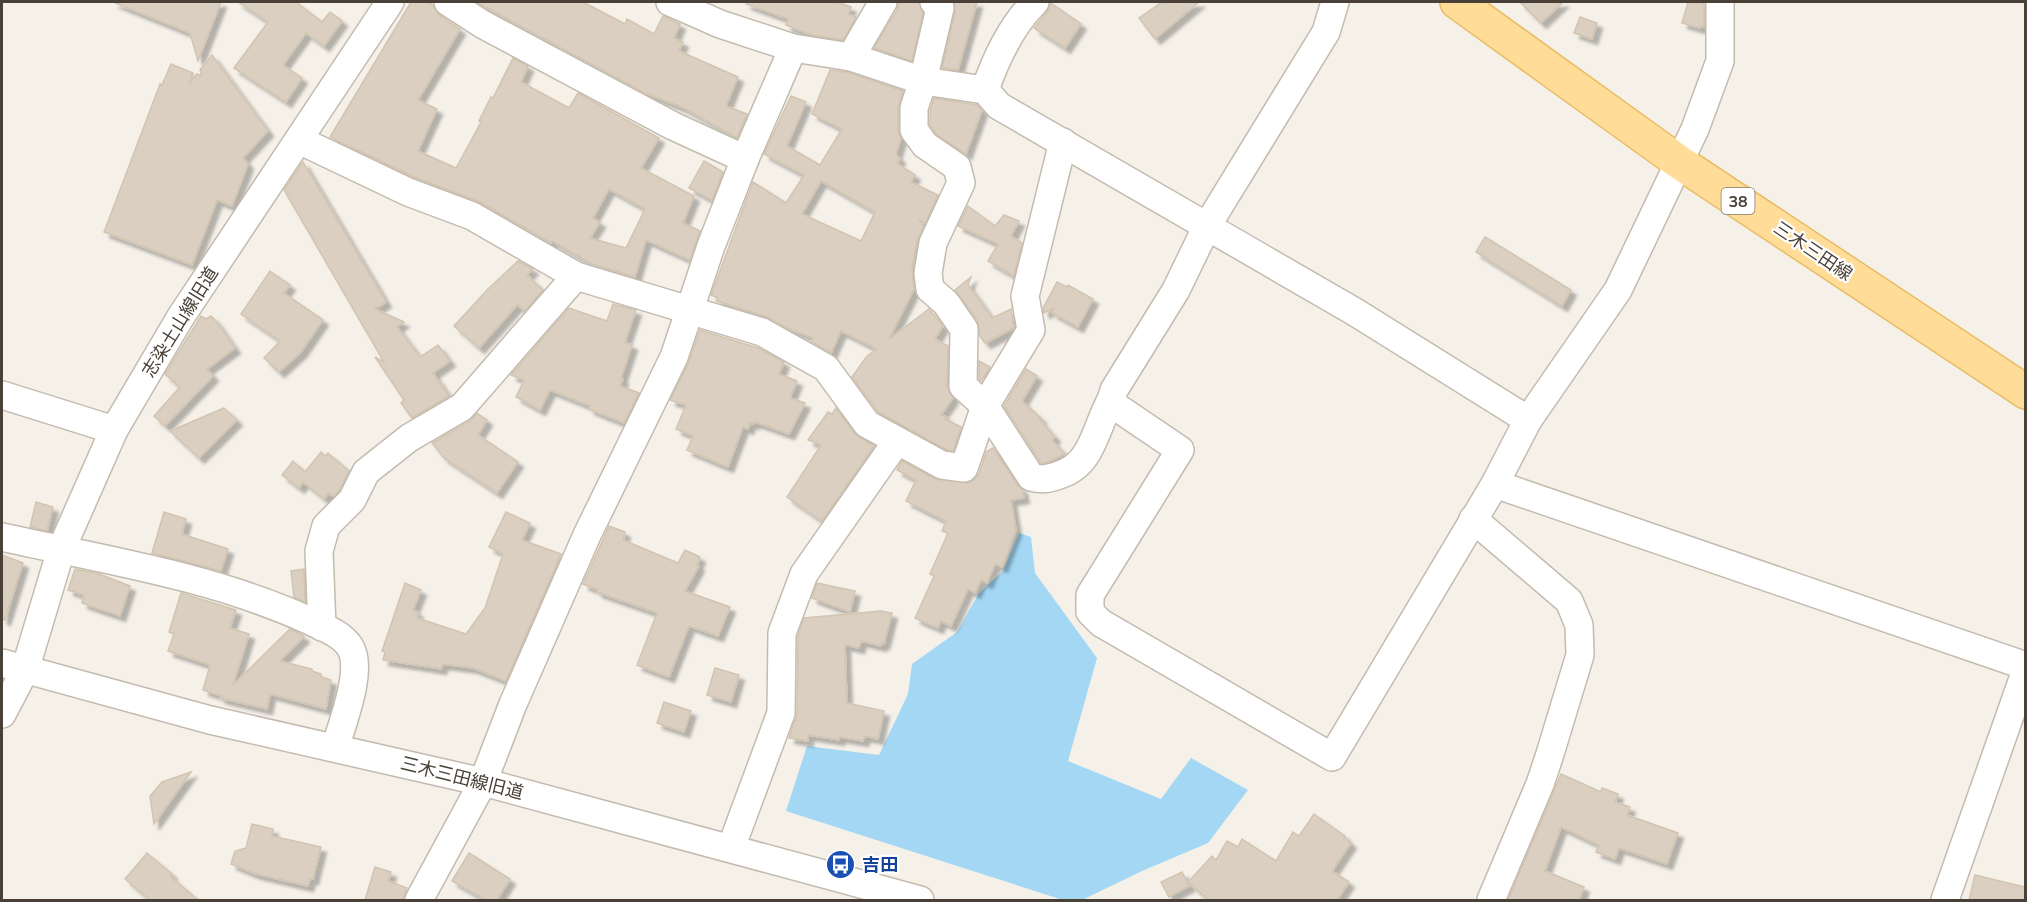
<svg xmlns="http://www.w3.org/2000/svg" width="2027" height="902" viewBox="0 0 2027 902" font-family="Mulish,'Noto Sans JP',sans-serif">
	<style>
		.water { fill: #a3d7f4 }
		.building { fill: #dacfc1; stroke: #d3c4b1; stroke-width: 1.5; fill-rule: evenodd; filter: url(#shadow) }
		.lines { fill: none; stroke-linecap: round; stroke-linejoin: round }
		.minor-casing { stroke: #c4bbae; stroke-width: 30 }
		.major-casing { stroke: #e9bb63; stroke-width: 36 }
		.minor { stroke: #fff; stroke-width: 27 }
		.major { stroke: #ffdd98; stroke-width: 33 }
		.labels { text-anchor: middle; stroke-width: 4.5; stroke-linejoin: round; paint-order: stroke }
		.shield { fill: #fff; stroke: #807a73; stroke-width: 1.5 }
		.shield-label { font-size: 16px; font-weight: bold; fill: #494137 }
		.street-label { font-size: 18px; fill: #494137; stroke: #fff }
		.transit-label { font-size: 18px; font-weight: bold; fill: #164399; stroke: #fff; text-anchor: start }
	</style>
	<defs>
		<filter id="shadow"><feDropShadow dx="5.5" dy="5.5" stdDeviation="1.5" flood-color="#0004"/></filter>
	</defs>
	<rect width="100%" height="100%" fill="#f5f1e9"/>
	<path class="water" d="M1019,533L1031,537L1035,573L1097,658L1068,761L1161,799L1191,758L1248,790L1208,843L1142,871L1082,900H1063L786,811L807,746L879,755L908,694L912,664L957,632L979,593L1003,571Z"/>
	<g class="building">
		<path d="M113,2H221L198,61L190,33Z"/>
		<path d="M238,2H296L322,22L330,12L342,21L324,46L306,33L283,65L302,78L286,102L234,68L268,22Z"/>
		<path d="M411,2H427L433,5L439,15L460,29L418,100L437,109L418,151L456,168L481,122L479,121L491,97L493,98L513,58L528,66L521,82L569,108L578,93L659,138L641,168L694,196L683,223L700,231L690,260L646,240L635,277L592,264L552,241L551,243L480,202L414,177L330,137ZM609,189L645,209L626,248L590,238L600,222L593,218Z"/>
		<path d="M476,2H583L625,24L627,19L654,34L663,16L680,24L674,38L683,42L679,51L738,77L726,106L747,114L737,138L684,108L645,93Z"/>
		<path d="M746,2H837L851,7L848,14L856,17L843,40L812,35L786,25L788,19L746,4Z"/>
		<path d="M899,2H919L923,13L912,61L874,48L897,10Z"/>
		<path d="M954,2H977L958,70L942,68L955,12Z"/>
		<path d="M1162,2H1199L1155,39L1139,18Z"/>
		<path d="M1520,2H1563L1541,23Z"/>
		<path d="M1688,2H1704V27L1701,26L1700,28L1682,23Z"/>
		<path d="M1051,3L1081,24L1065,48L1034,28L1047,12Z"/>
		<path d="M1580,17L1597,23L1592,39L1574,33Z"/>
		<path d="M212,55L268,131L243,158L248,164L232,206L217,200L192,265L104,232L160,84L162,85L171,64L193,73L189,84L197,74L202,76L200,70Z"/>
		<path d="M830,70L847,72L903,91L898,108V130L901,138L896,154L900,159L897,163L915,175L911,182L938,195L925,223L919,220L924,226L917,240L912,270L914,289L889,339L929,309L943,326L935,339L948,346L947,386L953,398L941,415L947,417L945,419L961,427L953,451L947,450L878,412L852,377L867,356L877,349L841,331L831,353L812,342L813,338L787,328L767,317L717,301L718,298L711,295L753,182L786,203L804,175L764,154L791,96L806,102L787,146L820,165L842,129L812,114ZM821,181L875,212L861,241L802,214Z"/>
		<path d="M934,98L977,105L982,110L966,154L936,134L930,125V111Z"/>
		<path d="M704,161L723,172L712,200L689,188Z"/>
		<path d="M303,162L386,302L375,309L404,322L397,327L420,357L438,345L450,361L433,373L449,396L412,418L401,403L404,400L375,357L384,362L284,190Z"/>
		<path d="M968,206L995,226L1004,215L1019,221L1011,236L1022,243L1014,276L988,261L998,244L958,226Z"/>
		<path d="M1485,237L1571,290L1562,306L1476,252Z"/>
		<path d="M518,261L533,269L527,275L543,290L525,311L517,305L479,348L454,326L488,289Z"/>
		<path d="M270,271L290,285L284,293L323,320L301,352L279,372L264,358L280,341L241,314Z"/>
		<path d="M971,277L968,285L992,318L1011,309L1014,328L985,343L980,336L977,320L955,290Z"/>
		<path d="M1057,282L1067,287L1068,285L1093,299L1078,327L1052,313L1054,308L1044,313L1043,308Z"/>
		<path d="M613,304L636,310L625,342L632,345L621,378L623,379L620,386L639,393L624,423L589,409L590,406L550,390L540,410L516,397L524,380L511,375L569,308L607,321Z"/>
		<path d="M201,316L206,319L211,316L216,321L235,348L207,369L213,376L165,426L154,416L180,387L165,374Z"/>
		<path d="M700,330L758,348L784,362L779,374L797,381L790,398L805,403L789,434L755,422L754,424L750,423L748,429L743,427L728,467L687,450L693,436L676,429L686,405L670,400L688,364Z"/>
		<path d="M979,361L990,367L981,381L979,379Z"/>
		<path d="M1026,369L1037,376L1022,401L1041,418L1039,419L1055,437L1052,440L1065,454L1045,463H1041L1004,406Z"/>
		<path d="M224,408L237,420L199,458L170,431Z"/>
		<path d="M836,408L855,434L874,446L822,521L787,497L821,445L808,440L828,412L832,414Z"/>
		<path d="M477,413L487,420L478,435L518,462L497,493L444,458L432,443L470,421Z"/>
		<path d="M993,448L1018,486L1022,489L1024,498L1011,500L1016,530L1002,567L995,564L987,583L981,580L975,593L968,589L951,626L941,621L938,628L915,618L934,576L930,574L948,533L942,531L946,521L906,501L916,480L897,470L902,461L935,479L969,483L975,479L979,474L986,452Z"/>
		<path d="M321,452L326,456L328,453L349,471L339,491L333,496L329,493L324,499L303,482L299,488L282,475L293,461L305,472Z"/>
		<path d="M36,502L53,507L47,531L30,527Z"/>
		<path d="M164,512L186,519L182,534L228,549L221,571L152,553Z"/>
		<path d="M506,512L530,523L522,540L561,554L506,681L473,668L443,664L441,669L383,660L385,652L382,651L405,583L421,590L413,610L418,612L417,618L466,634L485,608L503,554L489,547Z"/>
		<path d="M609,526L625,532L623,540L678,563L685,550L700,557L697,565L699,566L685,591L730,607L718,636L689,626L669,677L637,665L657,613L597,592L598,590L583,584Z"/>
		<path d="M2,555L23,563L5,620L2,619Z"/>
		<path d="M75,569L99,574L130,586L120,616L82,603L84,595L68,590Z"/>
		<path d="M304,569L305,602L294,597L291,571Z"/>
		<path d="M817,583L855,591L850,612L812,598Z"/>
		<path d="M181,593L236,610L230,628L249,634L233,685L290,629L302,635L304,637L280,661L312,669V671L321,674V677L331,680L326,709L270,694L267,709L220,698L222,696L203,690L210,665L168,651L174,634L169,632Z"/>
		<path d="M881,611L892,613L884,644L882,643L881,646L861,641L859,648L845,645L847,703L884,711L878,739L865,736L863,741L840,737L839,740L808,735V741L789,738L797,714L798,636L804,618Z"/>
		<path d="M715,668L739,675L731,702L707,695Z"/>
		<path d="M664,702L691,711L684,732L657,723Z"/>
		<path d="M191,772L154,824L150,796L162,782Z"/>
		<path d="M1561,774L1601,792L1602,788L1618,794L1615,802L1630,807L1627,815L1678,833L1667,864L1619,848L1615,859L1596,852L1599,845L1561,827L1545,871L1584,887L1579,900H1508Z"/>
		<path d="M1314,814L1345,836L1344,837L1351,843L1332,871L1349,882L1337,900H1208L1188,882L1212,856L1216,860L1227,841L1238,847L1242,839L1276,861L1293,832L1299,836Z"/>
		<path d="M252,824L273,829L272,836L321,847L313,879H310L308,886L256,874L231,864L235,851L246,848Z"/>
		<path d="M147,853L172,874L170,876L198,900H150L125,879Z"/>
		<path d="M469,853L510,879L497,900H486L452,881Z"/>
		<path d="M375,867L391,872L388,881L407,888L403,900H365Z"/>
		<path d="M1182,872L1189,886L1169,897L1161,882Z"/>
		<path d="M1975,875L2025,887V900H1969Z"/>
	</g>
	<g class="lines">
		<defs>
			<g id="minor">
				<path d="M448,2L482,24L673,126L745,159"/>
				<path d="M670,2L720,24L793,48L851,57L923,81L985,90L999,106L1355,312L1528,420"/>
				<path d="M934,2L940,8L923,81L914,108V130L925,145L957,167L961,183L933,243L928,273L930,289L946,303L964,329L963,386L985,406L1031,477C1042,480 1048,479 1059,475C1093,465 1095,428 1111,400"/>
				<path d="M1335,2L1326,32L1207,226L1176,290L1114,390L1111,400L1118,408L1180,450L1090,595V612L1101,623L1332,757L1495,484L1528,420L1618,290L1695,129L1720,61V2"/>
				<path d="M851,57L883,2"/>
				<path d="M985,90C996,58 1011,26 1035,2"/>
				<path d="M299,140L408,192L472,216L576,276L762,332L826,368L867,424L942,465L964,468L985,406L1031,330L1025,296L1063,142"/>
				<path d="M2,395L114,430"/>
				<path d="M1495,484L2026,666"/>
				<path d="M1473,519L1569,601L1579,625L1580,655L1550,754L1540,784L1491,900"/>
				<path d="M2,537C105,560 211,576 308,620C322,627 341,633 350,647C364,669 342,724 335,748"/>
				<path d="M322,627L319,551L326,526L352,500L366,472L409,438L462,407L576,276"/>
				<path d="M2,663L210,720L483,782L920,900"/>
				<path d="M2,714L25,670L61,550L114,430L180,318L390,2"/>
				<path d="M731,848L781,713L782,633L804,574L897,441"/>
				<path d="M419,900L483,782L513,704L587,535L674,357L711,246L745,159L793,48"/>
				<path d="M1945,900L2026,670"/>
			</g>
			<path id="major" d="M1457,2L1679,162L2026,392"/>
		</defs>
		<use href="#minor" class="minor-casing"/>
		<use href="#major" class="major-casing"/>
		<use href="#minor" class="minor"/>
		<use href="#major" class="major"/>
	</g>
	<defs>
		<symbol id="bus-disc" viewBox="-11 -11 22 22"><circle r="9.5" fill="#1a4fb4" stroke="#fff"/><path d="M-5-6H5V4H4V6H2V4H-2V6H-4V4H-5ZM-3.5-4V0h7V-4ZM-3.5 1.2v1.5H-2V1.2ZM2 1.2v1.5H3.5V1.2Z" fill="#fff"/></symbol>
	</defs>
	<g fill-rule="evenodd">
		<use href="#bus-disc" x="824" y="848" width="33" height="33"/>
	</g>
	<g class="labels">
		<rect class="shield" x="1721.5" y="188" width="33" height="26" rx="4.5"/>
		<g class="shield-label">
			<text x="1738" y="207">38</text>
		</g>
		<g class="street-label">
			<text transform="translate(1813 251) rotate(34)" y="6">三木三田線</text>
			<text transform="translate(180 322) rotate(-58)" y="6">志染土山線旧道</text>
			<text transform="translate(462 778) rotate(14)" y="6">三木三田線旧道</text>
		</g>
		<g class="transit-label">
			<text x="862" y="871">吉田</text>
		</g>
	</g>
	<rect width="2027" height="902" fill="none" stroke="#494137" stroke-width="6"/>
</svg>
